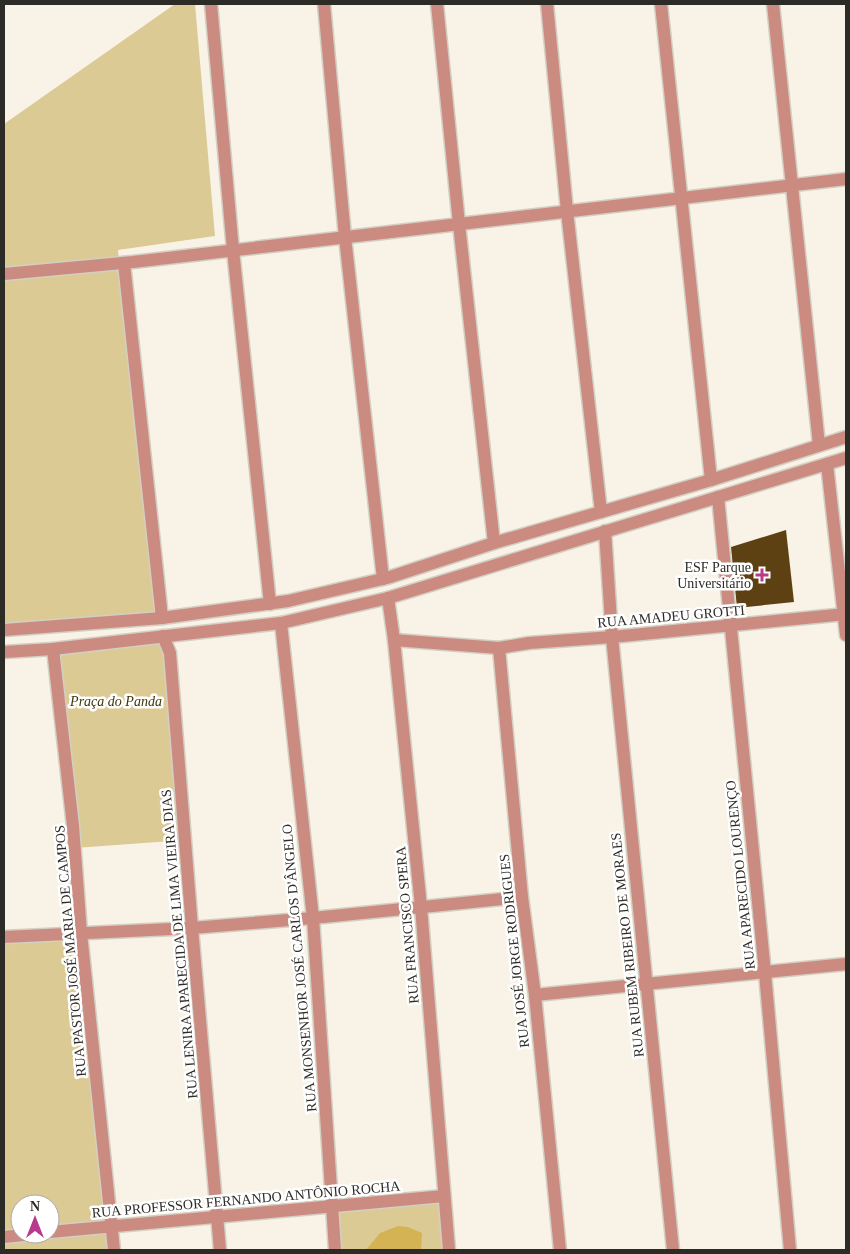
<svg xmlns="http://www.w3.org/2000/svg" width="850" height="1254" viewBox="0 0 850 1254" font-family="Georgia,serif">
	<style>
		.green { fill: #dcca94; fill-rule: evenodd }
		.forest { fill: #d3b354 }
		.building { fill: #5e4113 }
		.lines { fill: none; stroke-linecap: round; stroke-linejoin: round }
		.minor-casing { stroke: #d3cfc3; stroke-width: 15 }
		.minor { stroke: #cc8b80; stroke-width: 12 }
		.poi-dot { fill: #b63b8c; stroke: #fff; stroke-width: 2 }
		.labels { text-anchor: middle; stroke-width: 5; stroke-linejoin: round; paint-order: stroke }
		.poi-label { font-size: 14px; fill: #2d2b26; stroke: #fff; text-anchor: end }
		.street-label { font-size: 14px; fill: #2d2b26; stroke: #fff }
		.park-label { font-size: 14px; font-style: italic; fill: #403409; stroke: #fff }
	</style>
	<rect width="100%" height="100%" fill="#f8f3e6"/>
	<g class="green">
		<path d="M175,4H195L215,236L118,250L157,617L4,629V416L5,415L4,124Z"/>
		<path d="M160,636L170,653L185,840L75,848L53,649Z"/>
		<path d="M80,936L112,1250H4V940ZM20,1204H50V1234H20Z"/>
		<path d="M444,1196L448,1250H337L332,1207Z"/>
	</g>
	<path class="forest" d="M398,1226L408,1227L422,1233L421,1250H366L380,1233Z"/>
	<path class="building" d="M786,530L794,602L737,608L731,547Z"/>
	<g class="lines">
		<defs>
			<g id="minor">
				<path d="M211,4L233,250L270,604"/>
				<path d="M324,4L345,237L383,579"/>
				<path d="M437,4L459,224L494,543"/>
				<path d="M547,4L567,211L601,512"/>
				<path d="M661,4L711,480"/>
				<path d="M773,4L819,445"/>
				<path d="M124,263L162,618"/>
				<path d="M4,274L133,262L846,179"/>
				<path d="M827,464L846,635"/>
				<path d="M718,497L765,973L790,1250"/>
				<path d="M605,531L612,637L673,1250"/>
				<path d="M388,598L394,640L421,907L449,1250"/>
				<path d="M281,623L313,918L335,1250"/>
				<path d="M4,630L162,618L288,601L387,578L494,543L711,480L846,437"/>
				<path d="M163,636L170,653L192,928L220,1250"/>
				<path d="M394,640L499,648L529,643L612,637L846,614"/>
				<path d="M499,648L522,897L535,995L560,1250"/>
				<path d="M53,649L73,826L81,933L114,1250"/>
				<path d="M4,652L53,649L281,623L388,598L846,458"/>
				<path d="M4,937L192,928L313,918L522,897"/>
				<path d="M535,995L846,964"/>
				<path d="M50,1232L444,1196"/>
				<path d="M4,1237L34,1234"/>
			</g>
		</defs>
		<use href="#minor" class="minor-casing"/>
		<use href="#minor" class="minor"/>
	</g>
	<path class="poi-dot" d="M759.5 567.5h5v5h5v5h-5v5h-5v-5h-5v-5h5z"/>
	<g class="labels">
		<g class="poi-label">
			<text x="751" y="572">ESF Parque<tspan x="751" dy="16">Universitário</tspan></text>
		</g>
		<g class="street-label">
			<text transform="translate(671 616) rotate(-5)" y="5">RUA AMADEU GROTTI</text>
			<text transform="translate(740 875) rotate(-96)" y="5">RUA APARECIDO LOURENÇO</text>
			<text transform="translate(407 925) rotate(-95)" y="5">RUA FRANCISCO SPERA</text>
			<text transform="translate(179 944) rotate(-95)" y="5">RUA LENIRA APARECIDA DE LIMA VIEIRA DIAS</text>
			<text transform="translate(627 945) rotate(-96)" y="5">RUA RUBEM RIBEIRO DE MORAES</text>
			<text transform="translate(70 951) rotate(-95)" y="5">RUA PASTOR JOSÉ MARIA DE CAMPOS</text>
			<text transform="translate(514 951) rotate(-96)" y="5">RUA JOSÉ JORGE RODRIGUES</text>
			<text transform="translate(299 968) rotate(-95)" y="5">RUA MONSENHOR JOSÉ CARLOS D'ÂNGELO</text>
			<text transform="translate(246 1199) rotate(-5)" y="5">RUA PROFESSOR FERNANDO ANTÔNIO ROCHA</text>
		</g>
		<g class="park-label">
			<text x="116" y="706">Praça do Panda</text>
		</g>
	</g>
	<rect width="850" height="1254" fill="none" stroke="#2d2b26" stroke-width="10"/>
	<g transform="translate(35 1219)"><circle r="24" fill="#ffffff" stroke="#abaaa8"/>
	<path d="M0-4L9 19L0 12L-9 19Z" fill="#b63b8c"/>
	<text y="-8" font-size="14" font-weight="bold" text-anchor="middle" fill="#2d2b26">N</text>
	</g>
</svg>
